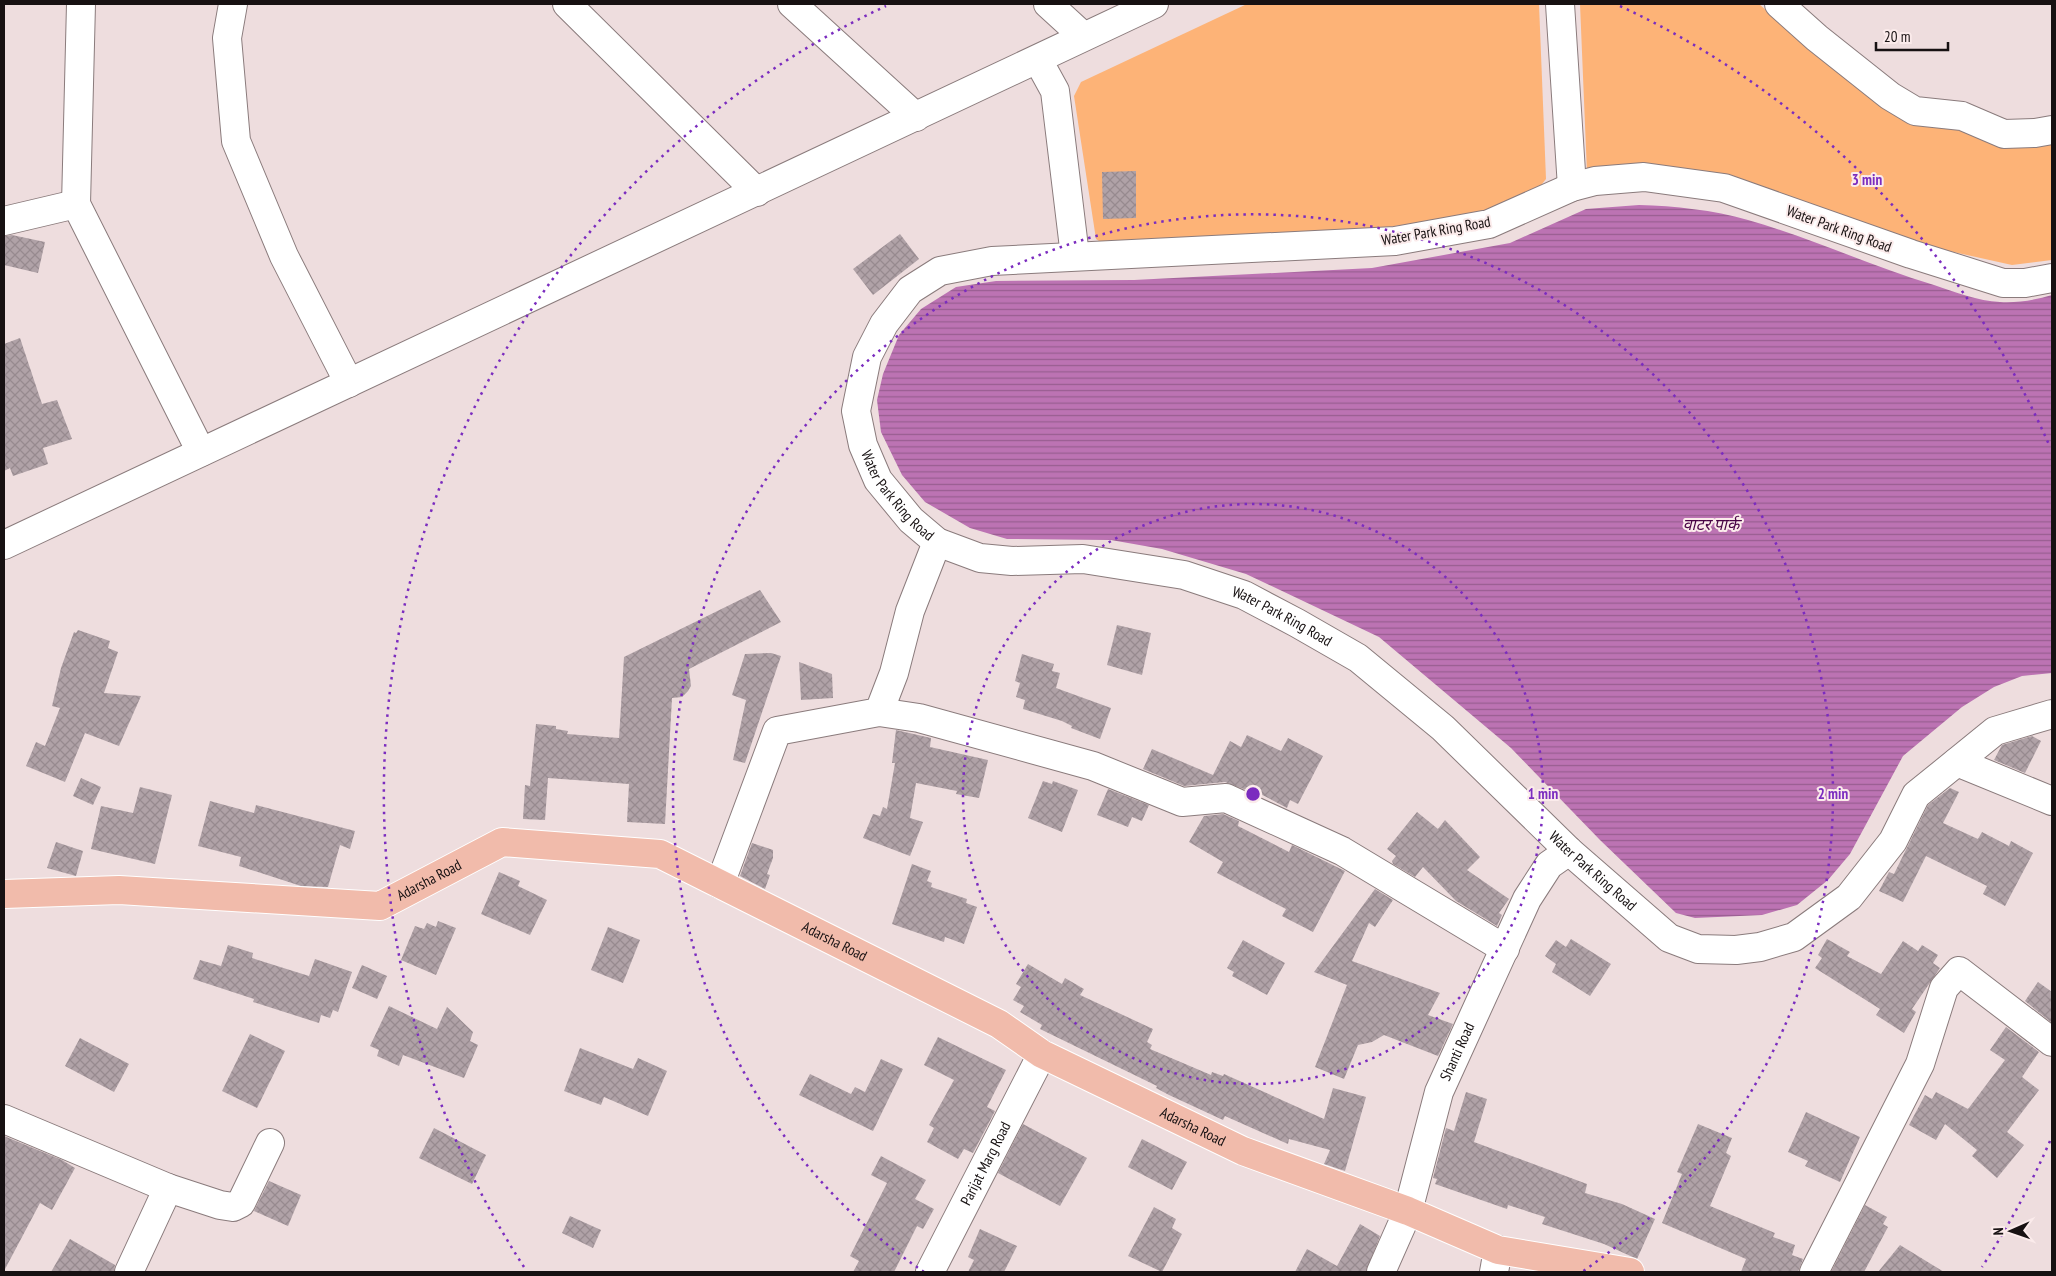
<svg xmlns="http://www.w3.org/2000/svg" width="2056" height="1276" viewBox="0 0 2056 1276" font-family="'PT Sans Narrow','Noto Sans Devanagari',sans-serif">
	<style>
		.green { fill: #fdb377 }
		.water { fill: url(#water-rules) }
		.building { fill: url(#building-cross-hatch) }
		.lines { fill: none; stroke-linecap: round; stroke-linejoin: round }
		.minor-casing { stroke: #8a7b7c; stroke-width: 30 }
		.major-casing { stroke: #fff; stroke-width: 30 }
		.minor { stroke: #fff; stroke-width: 28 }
		.major { stroke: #f1bbab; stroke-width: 28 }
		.ring { fill: none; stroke: #7b2cbf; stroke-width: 2.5; stroke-dasharray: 2.5 5 }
		.labels { text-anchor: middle; stroke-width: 4; stroke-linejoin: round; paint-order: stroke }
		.street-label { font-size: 15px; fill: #171112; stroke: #fbebeb }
		.water-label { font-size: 16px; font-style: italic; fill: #480345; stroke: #fbebeb }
		.centre { fill: #7b2cbf; stroke: #fbebeb; stroke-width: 2.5 }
		.ring-label { font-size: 15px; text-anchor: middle; font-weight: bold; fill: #7b2cbf; stroke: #fbebeb; stroke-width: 4; stroke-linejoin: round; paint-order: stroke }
	</style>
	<defs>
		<pattern id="water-rules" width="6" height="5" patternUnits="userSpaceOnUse" patternTransform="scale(1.25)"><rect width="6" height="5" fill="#bc73b3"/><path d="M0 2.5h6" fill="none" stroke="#985d90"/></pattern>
		<pattern id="building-cross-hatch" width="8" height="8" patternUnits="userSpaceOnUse" patternTransform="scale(1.25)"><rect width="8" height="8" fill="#b0a2a7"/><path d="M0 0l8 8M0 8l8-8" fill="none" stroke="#978a8f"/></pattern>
	</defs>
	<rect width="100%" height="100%" fill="#eeddde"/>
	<g class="green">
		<path d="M1247,4H1539L1546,179L1534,194L1481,213L1362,231L1108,247L1096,239L1074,96L1081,82Z"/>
		<path d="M1580,4H1759L1809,48L1959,129L2052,143V260L2012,265L1940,249L1860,222L1587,173Z"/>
	</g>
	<path class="water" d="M1639,205C1675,206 1713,210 1748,220C1811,238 1871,266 1934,285C1955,292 1978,301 2000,302C2018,303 2035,300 2052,295V673L2022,676L1994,687L1962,707L1903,756L1850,854L1828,880L1797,905L1762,915L1695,918L1676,913L1600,840L1511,748L1379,637L1246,574L1162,549L1111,540L1007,539L970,528L925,502L902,475L881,432L877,400L883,374L899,335L921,309L956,287L996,281L1134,280L1372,268L1510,243L1586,209Z"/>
	<g class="building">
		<path d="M1136,171V218L1103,219L1102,172Z"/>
		<path d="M900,234L919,259L873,295L853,269Z"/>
		<path d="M12,235L45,242L38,273L4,265V236Z"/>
		<path d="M20,338L42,404L57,400L72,439L43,448L48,464L13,476L10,468L4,471V344Z"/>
		<path d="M760,590L781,622L689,669L691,686L688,691L682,697L672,698L665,824L627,822L629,784L548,778L545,820L523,819L525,785L530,786L536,724L556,726V729L568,731L567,734L619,738L624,657Z"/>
		<path d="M1117,625L1151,633L1142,675L1107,665Z"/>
		<path d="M78,630L110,641L108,648L118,652L104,693L141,696L119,746L85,733L65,782L26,766L36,742L45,746L60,708L52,706L61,668L74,632L76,633Z"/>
		<path d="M771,653L781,656L745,763L733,760L746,700L732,695L745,654Z"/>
		<path d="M1022,654L1054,664L1052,671L1060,673L1056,688L1111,708L1100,739L1071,728L1072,726L1062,721L1023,709L1025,700L1016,697L1020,683L1015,681Z"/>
		<path d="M799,662L832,674L833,698L801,700Z"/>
		<path d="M896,730L931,738L930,747L988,760L979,798L956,794L957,791L916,783L910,818L923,822L910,856L863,838L873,814L880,816L883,807L887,809L895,763H892Z"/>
		<path d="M1247,735L1281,751L1288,738L1323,756L1298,804L1290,800L1287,808L1255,791L1254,793L1225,782L1184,786L1143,769L1152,749L1213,775L1230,741L1241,747Z"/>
		<path d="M2032,736L2041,741L2025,773L1994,760L2002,745Z"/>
		<path d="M81,778L101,787L93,805L73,796Z"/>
		<path d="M1043,781L1052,784L1053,781L1078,790L1062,832L1028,818Z"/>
		<path d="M140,787L172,795L155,864L91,849L101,806L133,813Z"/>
		<path d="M1950,788L1959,792L1943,823L1978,839L1982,832L2009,846L2011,841L2033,853L2005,906L1983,894L1987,886L1926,856L1903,902L1879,891L1889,872L1894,874L1928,805Z"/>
		<path d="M1108,789L1149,805L1142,821L1132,817L1128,827L1097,815Z"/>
		<path d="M210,801L254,813L256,805L355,831L350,849L340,845L328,887L301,886L239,866L241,857L198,846Z"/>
		<path d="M1417,812L1438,829L1445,820L1480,857L1467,870L1509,899L1499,913L1502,915L1497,926L1456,901L1423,867L1415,877L1393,864L1392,861L1396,856L1387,849Z"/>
		<path d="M1223,814L1239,821L1238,826L1289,852L1292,845L1345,871L1313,932L1282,916L1286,909L1217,873L1223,862L1189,842L1204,816Z"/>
		<path d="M56,842L83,851L76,876L47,868Z"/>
		<path d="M752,843L773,850V858L767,874L770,875L765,889L740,876Z"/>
		<path d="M912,864L931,871L927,881L932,883L931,887L967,899L966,903L977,907L964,944L945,937L944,942L892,924Z"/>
		<path d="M499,872L520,881L518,886L547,900L530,935L481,914Z"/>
		<path d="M1375,889L1393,900L1375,927L1369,923L1352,961L1440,993L1428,1015L1453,1024L1438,1056L1384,1035L1372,1042L1358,1045L1344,1079L1315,1067L1347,985L1314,972Z"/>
		<path d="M438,921L456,928L436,975L401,960L415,926L424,929L427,923L436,927Z"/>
		<path d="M608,927L640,940L623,983L591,970Z"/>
		<path d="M1571,939L1611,964L1590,996L1552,972L1556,964L1545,956L1556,940L1566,947Z"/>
		<path d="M1827,939L1850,952L1847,956L1881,974L1903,941L1918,951L1922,945L1938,955L1933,963L1940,968L1912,1009L1916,1012L1904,1033L1876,1015L1880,1009L1815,968L1822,958L1818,955Z"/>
		<path d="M1243,940L1285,963L1267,995L1232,976L1234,972L1227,968Z"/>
		<path d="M228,945L253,953L252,958L309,976L315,959L352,972L338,1012L333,1010L330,1018L321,1015L319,1023L253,1002L254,999L193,979L200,960L221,966Z"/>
		<path d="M1028,964L1062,984L1065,978L1084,989L1080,995L1153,1029L1147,1042L1152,1045L1150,1049L1211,1075L1212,1072L1223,1076L1224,1074L1324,1119L1333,1088L1366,1097L1345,1171L1324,1164L1330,1150L1289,1139L1288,1144L1225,1116L1223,1120L1169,1095L1156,1088L1157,1086L1040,1029L1042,1025L1020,1012L1024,1006L1013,1000L1021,987L1016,984Z"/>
		<path d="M362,965L387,976L377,999L352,988Z"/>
		<path d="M2038,982L2052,992V1023L2025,1001Z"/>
		<path d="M389,1006L437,1029L447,1007L473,1032L470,1041L478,1045L464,1078L403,1055L399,1066L377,1056L379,1050L370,1046Z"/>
		<path d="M2006,1027L2039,1052L2022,1077L2039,1090L2007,1132L2024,1145L1997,1178L1972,1156L1977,1150L1945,1124L1936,1140L1909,1125L1925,1095L1932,1099L1936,1092L1968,1109L2005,1060L1990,1050Z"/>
		<path d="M250,1034L285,1051L257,1108L222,1091Z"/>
		<path d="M938,1037L1006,1070L987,1107L995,1111L973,1153L964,1149L958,1159L927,1142L934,1128L929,1125L954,1080L924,1065Z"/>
		<path d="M80,1038L129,1064L114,1092L65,1066Z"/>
		<path d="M580,1048L633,1069L638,1058L667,1071L648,1116L604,1097L601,1105L564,1091Z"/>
		<path d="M881,1059L903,1069L873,1131L799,1095L810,1074L851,1094L855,1087L865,1092Z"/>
		<path d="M1466,1092L1487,1099L1474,1142L1587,1184L1585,1193L1622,1204L1655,1219L1637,1259L1604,1244L1542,1224L1545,1217L1508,1205L1507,1209L1435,1184L1437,1179L1433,1178L1446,1128L1454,1131Z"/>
		<path d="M1806,1112L1860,1137L1840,1182L1805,1166L1808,1161L1788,1152Z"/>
		<path d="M1023,1124L1087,1158L1060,1206L998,1173Z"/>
		<path d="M1698,1124L1732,1138L1726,1153L1731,1156L1710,1206L1775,1233L1773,1237L1795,1245L1792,1255L1803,1259L1798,1272H1741L1746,1259L1662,1223L1682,1174L1677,1172Z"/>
		<path d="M434,1128L486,1155L472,1184L419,1158Z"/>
		<path d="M4,1136L62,1160L75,1168L52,1210L40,1203L4,1271Z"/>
		<path d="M1142,1139L1187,1162L1172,1190L1128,1167Z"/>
		<path d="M881,1156L926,1180L915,1199L934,1209L923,1229L917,1226L894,1272H853L859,1261L850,1256L887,1183L871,1175Z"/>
		<path d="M269,1181L301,1195L288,1226L254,1211Z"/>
		<path d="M1865,1205L1887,1217L1883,1224L1888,1227L1864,1272H1831Z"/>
		<path d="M1154,1207L1176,1219L1172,1228L1182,1234L1162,1272L1128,1256Z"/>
		<path d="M570,1216L601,1230L593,1248L562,1233Z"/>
		<path d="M1360,1224L1380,1236L1366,1272H1295L1307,1249L1337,1266Z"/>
		<path d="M980,1229L1017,1246L1004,1272H968L974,1260L968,1257Z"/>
		<path d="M70,1239L115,1265L114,1272H51Z"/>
		<path d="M1900,1245L1944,1272H1878Z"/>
	</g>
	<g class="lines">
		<defs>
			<g id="minor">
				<path d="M81,4L76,204L201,452"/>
				<path d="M233,4L227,38L236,141L284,256L349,383"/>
				<path d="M567,4L757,192"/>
				<path d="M792,4L916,117"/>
				<path d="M1048,4L1083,36"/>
				<path d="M1560,4L1572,187"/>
				<path d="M1779,4L1817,38L1890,96L1915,111L1962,116L2004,134L2035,133L2052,130"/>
				<path d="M1038,60L1055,91L1075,256"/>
				<path d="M4,221L76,204"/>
				<path id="s1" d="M2052,278L2025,283H2003L1911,254L1724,188L1644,177L1595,181L1572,187L1489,224L1395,241L992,261L940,271L910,290L884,324L867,357L856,411L863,445L878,480L911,520L937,542L980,558L1012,561L1083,559L1184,575L1244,595L1297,623L1358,658L1443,728L1569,851L1669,938L1698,949L1736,950L1760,947L1794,937L1849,897L1893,841L1916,795L1995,731L2052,714"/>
				<path d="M4,545L1154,4"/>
				<path d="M879,712L919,718L1093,766L1182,802L1226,798L1342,851L1505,949"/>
				<path d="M1957,762L2052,801"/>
				<path d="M720,884L777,731L879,712L894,673L910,611L937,542"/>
				<path d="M4,1119L168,1188L220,1205L233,1207L241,1203L270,1143"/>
				<path d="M129,1272L168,1188"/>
				<path id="s2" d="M930,1272L1042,1054"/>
				<path id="s3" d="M1381,1272L1408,1211L1439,1092L1527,899L1549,865L1569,851"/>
				<path d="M1494,1272L1498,1250"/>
				<path d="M1814,1272L1920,1064L1944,988L1959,971L2052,1042"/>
			</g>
			<g id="major">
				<path id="s4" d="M4,894L119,890L380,906L502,842L660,854L999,1024L1042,1054L1243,1151L1408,1211L1498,1250L1630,1272"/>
			</g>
		</defs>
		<use href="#minor" class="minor-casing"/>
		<use href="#major" class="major-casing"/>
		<use href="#minor" class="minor"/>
		<use href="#major" class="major"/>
	</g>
	<g class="ring">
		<circle cx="1253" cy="794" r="290"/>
		<path d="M924 1272A580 580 0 1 1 1582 1272"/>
		<path d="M2050 1141A869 869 0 0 1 1982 1267M524 1267A869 869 0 0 1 886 6M1620 6A869 869 0 0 1 2050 447"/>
	</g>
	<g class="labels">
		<g class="street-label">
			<text transform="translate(1839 229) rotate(20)" y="5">Water Park Ring Road</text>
			<text transform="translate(1436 231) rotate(-10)" y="5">Water Park Ring Road</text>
			<text dy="5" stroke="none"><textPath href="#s1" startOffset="1408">Water Park Ring Road</textPath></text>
			<text dy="5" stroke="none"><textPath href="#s1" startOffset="1828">Water Park Ring Road</textPath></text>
			<text dy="5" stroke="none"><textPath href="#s1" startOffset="2232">Water Park Ring Road</textPath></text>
			<text dy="5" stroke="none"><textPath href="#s4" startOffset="432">Adarsha Road</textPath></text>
			<text dy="5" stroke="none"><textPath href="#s4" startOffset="868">Adarsha Road</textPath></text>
			<text dy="5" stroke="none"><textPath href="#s3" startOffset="234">Shanti Road</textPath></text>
			<text dy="5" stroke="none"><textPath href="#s4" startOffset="1272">Adarsha Road</textPath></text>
			<text dy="5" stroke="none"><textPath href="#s2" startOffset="122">Parijat Marg Road</textPath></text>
		</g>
		<g class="water-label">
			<text x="1711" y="530">वाटर पार्क</text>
		</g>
	</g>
	<circle cx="1253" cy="794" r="8" class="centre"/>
	<g class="ring-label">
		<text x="1867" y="185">3 min</text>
		<text x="1543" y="799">1 min</text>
		<text x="1833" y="799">2 min</text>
	</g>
	<rect width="2056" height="1276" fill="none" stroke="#171112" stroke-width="10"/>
	<g transform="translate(2011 1231) rotate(268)" stroke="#fbebeb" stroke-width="4" paint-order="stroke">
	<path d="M0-4L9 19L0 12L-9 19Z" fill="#171112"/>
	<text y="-8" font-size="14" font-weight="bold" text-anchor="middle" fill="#171112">N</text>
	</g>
	<path d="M1876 42v8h72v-8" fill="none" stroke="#171112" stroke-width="2.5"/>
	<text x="1884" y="42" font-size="15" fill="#171112" stroke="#fbebeb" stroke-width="4" paint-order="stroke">20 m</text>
</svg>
